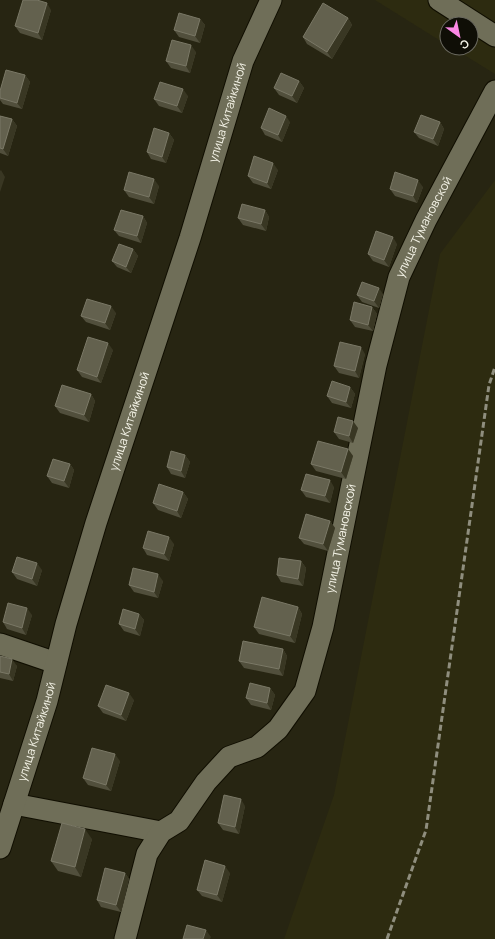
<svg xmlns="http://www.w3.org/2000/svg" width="495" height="939" viewBox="0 0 495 939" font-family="Manrope,sans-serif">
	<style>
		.built { fill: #2d2b10 }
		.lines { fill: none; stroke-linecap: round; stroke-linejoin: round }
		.minor-casing { stroke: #100e00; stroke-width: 23 }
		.minor { stroke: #6f6e58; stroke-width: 21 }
		.rail { stroke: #8f8e7e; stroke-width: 3; stroke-dasharray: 6 3; stroke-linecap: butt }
		.wall { fill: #514f3c }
		.shaded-wall { fill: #393723 }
		.building { fill: #63614e; stroke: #7a7866 }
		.labels { text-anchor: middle; stroke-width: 3.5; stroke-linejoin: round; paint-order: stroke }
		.street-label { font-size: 12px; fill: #f5f4e8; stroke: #0f0e06 }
	</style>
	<rect width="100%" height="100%" fill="#272512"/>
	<g class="built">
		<path d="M375,0H495V74L453,48H471V24H447V45Z"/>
		<path d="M495,180V939H284L334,795L440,254Z"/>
	</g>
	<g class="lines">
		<defs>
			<g id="minor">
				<path d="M439,0L495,36"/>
				<path d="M0,644L56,663"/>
				<path d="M14,804L161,832"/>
				<path id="s1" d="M0,848L47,701L66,624L96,523L190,238L243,61L271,0"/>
				<path id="s2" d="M125,939L147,854L161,832L179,821L206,782L229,757L257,747L278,729L305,691L323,627L376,365L399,277L426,220L495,91"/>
			</g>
		</defs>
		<use href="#minor" class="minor-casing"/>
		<use href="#minor" class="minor"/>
		<path class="rail" d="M387,939L426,830L489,385L495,367"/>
	</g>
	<g class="wall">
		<path d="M51,10L42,40L20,33L15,26Z"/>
		<path d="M348,18L352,25L332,59L307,44L303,37Z"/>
		<path d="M200,19L205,25L200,43L179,37L174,30Z"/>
		<path d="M196,52L190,73L171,68L166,61Z"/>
		<path d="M25,75L30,82L22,109L3,104L0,100V91Z"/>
		<path d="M299,81L304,88L297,103L279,95L274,88Z"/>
		<path d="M188,96L182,113L159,106L154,99Z"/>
		<path d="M0,116L12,119L17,126L8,156L0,153Z"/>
		<path d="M290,122L282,142L265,135L261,128Z"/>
		<path d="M440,122L444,129L438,146L419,138L414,132Z"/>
		<path d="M169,133L174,140L166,163L151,159L147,152Z"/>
		<path d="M278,170L271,189L253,183L248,176Z"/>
		<path d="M159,186L154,204L129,197L124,190Z"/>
		<path d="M423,187L417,203L395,196L390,189Z"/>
		<path d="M265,210L269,217L266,231L243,225L238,218Z"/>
		<path d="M143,216L147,223L141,243L119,236L114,230Z"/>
		<path d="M397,244L389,267L373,261L368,254Z"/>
		<path d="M133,249L138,256L131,273L117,267L112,261Z"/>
		<path d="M383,294L379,308L362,302L357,295Z"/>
		<path d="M372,307L377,314L373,331L355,327L350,320Z"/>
		<path d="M116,313L110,330L86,322L81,316Z"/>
		<path d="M113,350L101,383L82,377L77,370Z"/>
		<path d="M365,354L359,378L339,373L334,366Z"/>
		<path d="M350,387L355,394L351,408L332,403L327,396Z"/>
		<path d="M91,394L95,401L89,422L60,413L55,406Z"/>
		<path d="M358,428L353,443L339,439L334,432Z"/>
		<path d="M348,449L353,456L346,479L316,471L311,464Z"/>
		<path d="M185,455L190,462L185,478L171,474L167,467Z"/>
		<path d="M70,464L74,470L69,488L52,483L47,476Z"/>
		<path d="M334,487L330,503L306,497L301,490Z"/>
		<path d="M183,492L188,499L181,518L158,510L153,503Z"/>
		<path d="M330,521L335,528L328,551L304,544L299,538Z"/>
		<path d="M174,544L169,561L147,555L143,548Z"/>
		<path d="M301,561L306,568L303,586L281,582L277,575Z"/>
		<path d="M42,570L37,586L17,579L12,572Z"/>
		<path d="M163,581L158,598L134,592L129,585Z"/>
		<path d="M298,607L302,614L295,643L259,634L254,627Z"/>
		<path d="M139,614L144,620L140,636L124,631L119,624Z"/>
		<path d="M32,615L26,635L7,629L3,622Z"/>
		<path d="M283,649L287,656L283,676L244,668L239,661Z"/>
		<path d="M0,656L17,666L13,681L0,678Z"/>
		<path d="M270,688L275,695L271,710L251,705L246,698Z"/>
		<path d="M134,700L126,721L103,713L98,706Z"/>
		<path d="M120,761L111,791L88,785L83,778Z"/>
		<path d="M245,806L239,834L223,830L218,823Z"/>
		<path d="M92,839L81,877L58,871L51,861Z"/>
		<path d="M125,873L129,879L121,912L101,907L97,900Z"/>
		<path d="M230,873L222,902L202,896L197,890Z"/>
	</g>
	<g class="shaded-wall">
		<path d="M47,3L51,10L42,40L38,33Z"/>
		<path d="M348,18L352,25L332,59L327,52Z"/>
		<path d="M200,19L205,25L200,43L195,36Z"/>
		<path d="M191,45L196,52L190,73L186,66Z"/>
		<path d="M25,75L30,82L22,109L17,103Z"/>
		<path d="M299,81L304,88L297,103L292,96Z"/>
		<path d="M183,89L188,96L182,113L177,106Z"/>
		<path d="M286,116L290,122L282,142L278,135Z"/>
		<path d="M12,119L17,126L8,156L3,149Z"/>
		<path d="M440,122L444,129L438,146L433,139Z"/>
		<path d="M169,133L174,140L166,163L162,157Z"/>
		<path d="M273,163L278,170L271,189L267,183Z"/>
		<path d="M1,170L5,177L0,192V171Z"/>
		<path d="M154,179L159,186L154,204L149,197Z"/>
		<path d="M418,180L423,187L417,203L413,196Z"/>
		<path d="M265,210L269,217L266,231L261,224Z"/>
		<path d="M143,216L147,223L141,243L137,236Z"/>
		<path d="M393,237L397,244L389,267L384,260Z"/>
		<path d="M133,249L138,256L131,273L126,267Z"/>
		<path d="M379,288L383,294L379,308L374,301Z"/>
		<path d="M111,306L116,313L110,330L105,323Z"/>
		<path d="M372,307L377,314L373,331L368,325Z"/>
		<path d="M108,343L113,350L101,383L97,377Z"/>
		<path d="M361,347L365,354L359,378L355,371Z"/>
		<path d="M350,387L355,394L351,408L346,402Z"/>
		<path d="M91,394L95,401L89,422L84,415Z"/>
		<path d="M353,421L358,428L353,443L349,436Z"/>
		<path d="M348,449L353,456L346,479L341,472Z"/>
		<path d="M185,455L190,462L185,478L181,471Z"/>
		<path d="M70,464L74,470L69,488L64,481Z"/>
		<path d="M330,480L334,487L330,503L325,496Z"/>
		<path d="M183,492L188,499L181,518L177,511Z"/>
		<path d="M330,521L335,528L328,551L323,544Z"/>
		<path d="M169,537L174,544L169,561L164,554Z"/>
		<path d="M301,561L306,568L303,586L298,579Z"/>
		<path d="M37,563L42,570L37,586L32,579Z"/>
		<path d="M158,574L163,581L158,598L154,592Z"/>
		<path d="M298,607L302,614L295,643L290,636Z"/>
		<path d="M27,608L32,615L26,635L22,628Z"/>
		<path d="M139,614L144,620L140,636L135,629Z"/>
		<path d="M283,649L287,656L283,676L279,669Z"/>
		<path d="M12,659L17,666L13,681L9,674Z"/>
		<path d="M270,688L275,695L271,710L267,703Z"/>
		<path d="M129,693L134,700L126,721L121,715Z"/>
		<path d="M115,754L120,761L111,791L106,785Z"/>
		<path d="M241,799L245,806L239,834L235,827Z"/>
		<path d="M85,829L92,839L81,877L75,867Z"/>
		<path d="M225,866L230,873L222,902L217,895Z"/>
		<path d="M125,873L129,879L121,912L116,905Z"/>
		<path d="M206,930L211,937L210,939H203Z"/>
	</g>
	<g class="building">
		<path d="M23,0H37L47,3L38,33L15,26Z"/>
		<path d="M323,3L348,18L327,52L303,37Z"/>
		<path d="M179,13L200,19L195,36L174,30Z"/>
		<path d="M172,40L191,45L186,66L166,61Z"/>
		<path d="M6,70L25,75L17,103L0,98V91Z"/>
		<path d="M281,73L299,81L292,96L274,88Z"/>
		<path d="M160,82L183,89L177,106L154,99Z"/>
		<path d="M269,108L286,116L278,135L261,128Z"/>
		<path d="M421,115L440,122L433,139L414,132Z"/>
		<path d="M0,116L12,119L3,149L0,148Z"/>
		<path d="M154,128L169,133L162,157L147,152Z"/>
		<path d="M254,156L273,163L267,183L248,176Z"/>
		<path d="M129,172L154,179L149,197L124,190Z"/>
		<path d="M395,172L418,180L413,196L390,189Z"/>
		<path d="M242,204L265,210L261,224L238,218Z"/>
		<path d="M121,210L143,216L137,236L114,230Z"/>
		<path d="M376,231L393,237L384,260L368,254Z"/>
		<path d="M119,244L133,249L126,267L112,261Z"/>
		<path d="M362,282L379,288L374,301L357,295Z"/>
		<path d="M87,299L111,306L105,323L81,316Z"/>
		<path d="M354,302L372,307L368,325L350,320Z"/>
		<path d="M88,337L108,343L97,377L77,370Z"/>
		<path d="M340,342L361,347L355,371L334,366Z"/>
		<path d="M332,381L350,387L346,402L327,396Z"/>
		<path d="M62,385L91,394L84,415L55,406Z"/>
		<path d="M338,417L353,421L349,436L334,432Z"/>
		<path d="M318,441L348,449L341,472L311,464Z"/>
		<path d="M171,451L185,455L181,471L167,467Z"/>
		<path d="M53,459L70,464L64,481L47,476Z"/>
		<path d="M306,474L330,480L325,496L301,490Z"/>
		<path d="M159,484L183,492L177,511L153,503Z"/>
		<path d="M306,514L330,521L323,544L299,538Z"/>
		<path d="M148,531L169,537L164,554L143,548Z"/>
		<path d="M17,557L37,563L32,579L12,572Z"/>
		<path d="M279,558L301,561L298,579L277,575Z"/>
		<path d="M133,568L158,574L154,592L129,585Z"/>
		<path d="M262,597L298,607L290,636L254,627Z"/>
		<path d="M8,603L27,608L22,628L3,622Z"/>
		<path d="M123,609L139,614L135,629L119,624Z"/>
		<path d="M243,641L283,649L279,669L239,661Z"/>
		<path d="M0,656L12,659L9,674L0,672Z"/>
		<path d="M250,683L270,688L267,703L246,698Z"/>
		<path d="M106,685L129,693L121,715L98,706Z"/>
		<path d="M92,748L115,754L106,785L83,778Z"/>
		<path d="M224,795L241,799L235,827L218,823Z"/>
		<path d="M62,823L85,829L75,867L51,861Z"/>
		<path d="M205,860L225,866L217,895L197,890Z"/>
		<path d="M105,868L125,873L116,905L97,900Z"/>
		<path d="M187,925L206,930L203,939H183Z"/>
	</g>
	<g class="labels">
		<g class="street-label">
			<text dy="4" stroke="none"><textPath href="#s1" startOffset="770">улица Китайкиной</textPath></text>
			<text dy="4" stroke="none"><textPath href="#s2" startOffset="801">улица Тумановской</textPath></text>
			<text dy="4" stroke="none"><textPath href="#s1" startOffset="446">улица Китайкиной</textPath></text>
			<text dy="4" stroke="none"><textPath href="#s2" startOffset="477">улица Тумановской</textPath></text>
			<text dy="4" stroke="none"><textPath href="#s1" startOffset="122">улица Китайкиной</textPath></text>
		</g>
	</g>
	<g transform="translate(459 36) rotate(147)"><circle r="19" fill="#0f0e06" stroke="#6b6a60"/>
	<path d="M0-3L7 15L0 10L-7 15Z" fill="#fb87e5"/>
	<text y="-6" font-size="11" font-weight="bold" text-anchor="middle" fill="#f5f4e8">С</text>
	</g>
</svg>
